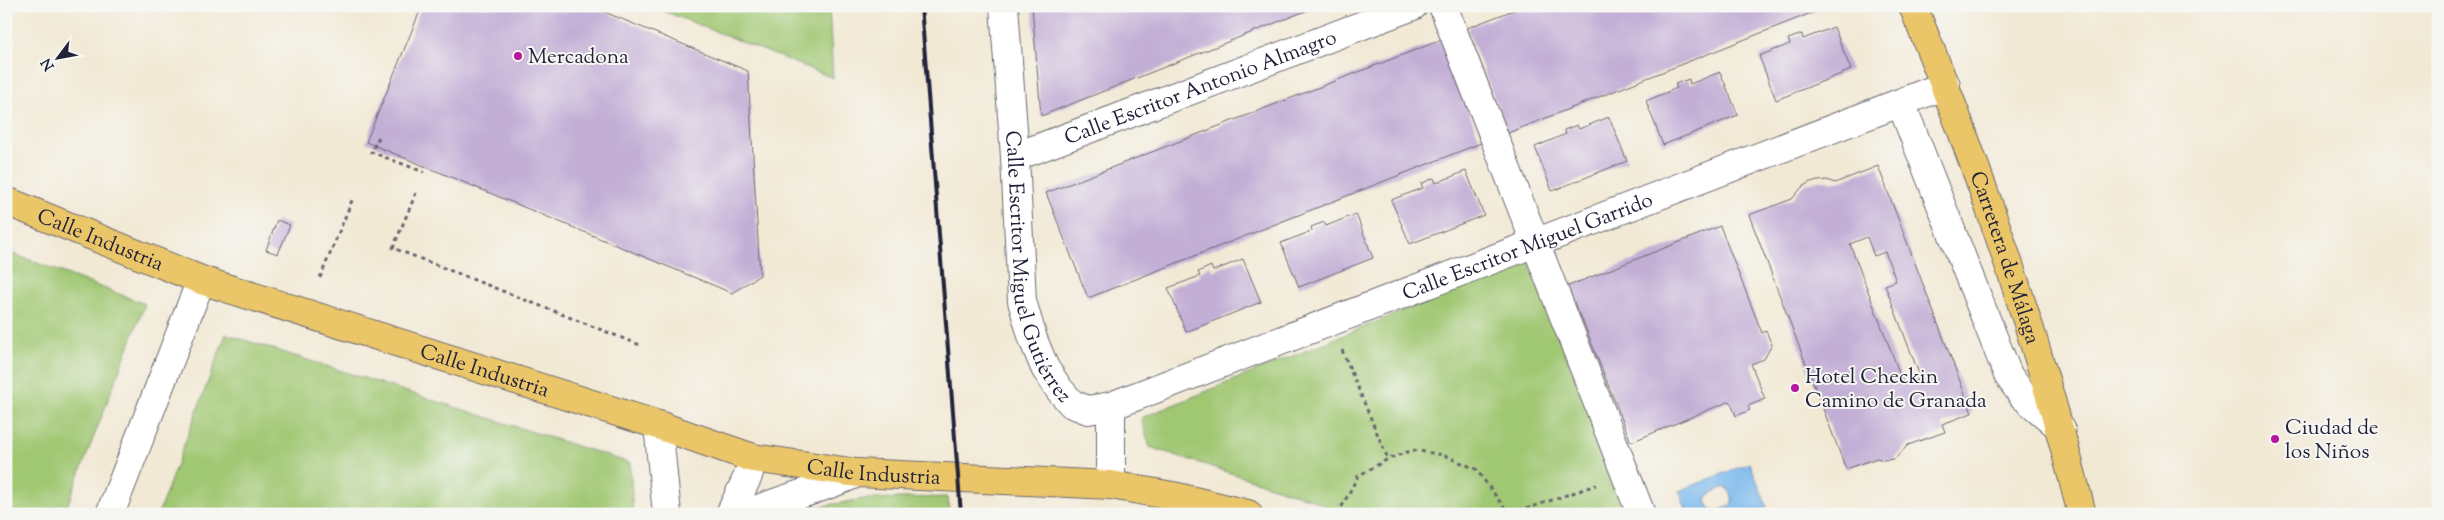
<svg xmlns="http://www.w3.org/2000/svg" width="2444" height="520" viewBox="0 0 2444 520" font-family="'Sorts Mill Goudy',serif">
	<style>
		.green { fill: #a0c772; stroke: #617456 }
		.water { fill: #79b8ed; stroke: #4e6d94; fill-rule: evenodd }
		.building { fill: #c3aed6; fill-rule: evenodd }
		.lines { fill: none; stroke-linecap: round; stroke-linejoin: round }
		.minor-casing { stroke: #6b6871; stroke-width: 30 }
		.major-casing { stroke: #6b6871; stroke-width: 30 }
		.path { stroke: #6b6871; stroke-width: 3; stroke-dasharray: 4 4; stroke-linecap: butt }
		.minor { stroke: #fff; stroke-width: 28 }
		.major { stroke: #ebc669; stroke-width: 28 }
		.rail { stroke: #22223b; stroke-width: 4 }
		.poi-dot { fill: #b5179e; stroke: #f6f6f2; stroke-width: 2 }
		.labels { text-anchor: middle; stroke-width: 4; stroke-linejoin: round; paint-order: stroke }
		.poi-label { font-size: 21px; fill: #22223b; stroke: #f6f6f2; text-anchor: start }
		.street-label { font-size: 21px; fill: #22223b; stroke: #f6f6f2 }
	</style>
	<rect width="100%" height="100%" fill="#f6f6f2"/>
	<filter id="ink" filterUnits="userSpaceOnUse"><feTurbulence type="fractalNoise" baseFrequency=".02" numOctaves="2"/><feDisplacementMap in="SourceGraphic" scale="10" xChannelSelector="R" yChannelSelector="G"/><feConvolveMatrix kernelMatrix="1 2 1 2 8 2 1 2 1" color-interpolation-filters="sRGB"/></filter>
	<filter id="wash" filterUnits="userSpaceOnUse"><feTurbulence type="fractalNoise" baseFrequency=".0096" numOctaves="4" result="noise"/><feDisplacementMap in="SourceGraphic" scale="20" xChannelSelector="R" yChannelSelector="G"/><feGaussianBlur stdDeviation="1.12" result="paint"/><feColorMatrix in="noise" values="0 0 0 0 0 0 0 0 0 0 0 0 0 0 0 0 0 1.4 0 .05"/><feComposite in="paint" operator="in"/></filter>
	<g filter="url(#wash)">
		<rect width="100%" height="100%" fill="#f2e9d5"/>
		<g class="green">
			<path d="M651,6H829L833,78Z"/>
			<path d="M6,251L145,304L64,514H6Z"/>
			<path d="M1528,260L1629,514H1342L1311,499L1150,447L1141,418Z"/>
			<path d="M226,334L630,463L633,514H158Z"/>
			<path d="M948,497L949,514H792L799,510L864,499Z"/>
		</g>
		<path class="water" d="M1750,463L1767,507L1750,514H1688L1679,491ZM1724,487C1732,492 1734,497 1731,506L1715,512L1710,509L1706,501L1708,495Z"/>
		<g id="blocks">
			<g class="building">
				<path d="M422,6H590L748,71L760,275L732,293L366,142Z"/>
				<path d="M1032,6H1318L1041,116Z"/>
				<path d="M1524,6H1829L1508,133L1467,28Z"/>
				<path d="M1834,27L1851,70L1776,100L1759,56L1790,44L1788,39L1802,34L1803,39Z"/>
				<path d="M1441,40L1481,143L1088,298L1046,193Z"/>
				<path d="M1720,72L1738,115L1663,145L1646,101L1677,88L1675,84L1689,79L1690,84Z"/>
				<path d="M1609,117L1627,161L1552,191L1535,147L1566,134L1564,130L1577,125L1579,129Z"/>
				<path d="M1878,166L1972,413L1942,424L1945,432L1908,445L1895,459L1883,460L1877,458L1846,469L1749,215L1792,199L1802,187L1810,182L1827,180L1835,183ZM1867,237L1874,256L1885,252L1896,281L1885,285L1921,379L1904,385L1850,244Z"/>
				<path d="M1466,171L1484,215L1410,244L1391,200L1423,188L1421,184L1427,181L1434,178L1436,183Z"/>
				<path d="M1356,214L1373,258L1299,287L1281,243L1312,231L1311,227L1324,222L1326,226Z"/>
				<path d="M277,220L290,225L278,254L266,250Z"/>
				<path d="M1720,226L1762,333L1766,331L1772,345L1764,359L1751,364L1765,399L1748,406L1750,410L1736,416L1730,401L1631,442L1580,314L1577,315L1566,287Z"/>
				<path d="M1243,259L1261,302L1186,332L1168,288L1200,276L1198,272L1211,266L1213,271Z"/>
			</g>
		</g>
	</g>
	<g filter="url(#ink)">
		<use href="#blocks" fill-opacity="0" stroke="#6b6871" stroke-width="1"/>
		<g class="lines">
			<defs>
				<g id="minor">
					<path id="s1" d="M1004,6L1015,157L1022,301L1033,339L1045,368L1059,389L1072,404L1088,410L1111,406V485"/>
					<path d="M1443,6L1641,514"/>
					<path d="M1901,103L2008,375L2023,396L2061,428"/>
					<path id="s2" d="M1015,157L1413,6"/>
					<path id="s3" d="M1111,406L1946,85"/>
					<path d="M658,425L667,514"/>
					<path d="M110,514L201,280"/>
					<path d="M730,514L748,476L753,458"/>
					<path d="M746,514C783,498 820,490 857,473"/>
				</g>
				<g id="major">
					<path id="s4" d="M1913,6C1981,172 2038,340 2082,514"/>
					<path id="s5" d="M6,201L201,280L658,425L753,458L857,473L1111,485L1178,497L1248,514"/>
				</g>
			</defs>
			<use href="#minor" class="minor-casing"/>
			<use href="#major" class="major-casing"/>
			<g class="path">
				<path d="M379,137L371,152L424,172"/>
				<path d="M416,193L393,248L640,345"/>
				<path d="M320,278L353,198"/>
				<path d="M1342,350L1388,459"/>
				<path d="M1338,514L1358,476L1388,459L1413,450L1443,455L1476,469L1509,514"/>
				<path d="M1511,514L1596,485"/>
			</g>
			<use href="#minor" class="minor"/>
			<use href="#major" class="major"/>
			<path class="rail" d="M921,6L961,514"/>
		</g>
	</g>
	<g class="poi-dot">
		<circle cx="518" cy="56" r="5"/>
		<circle cx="1795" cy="388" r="5"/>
		<circle cx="2275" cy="439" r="5"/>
	</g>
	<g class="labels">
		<g class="poi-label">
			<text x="528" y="63">Mercadona</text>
			<text x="1805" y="383">Hotel Checkin<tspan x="1805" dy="24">Camino de Granada</tspan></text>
			<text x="2285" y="434">Ciudad de<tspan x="2285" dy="24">los Niños</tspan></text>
		</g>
		<g class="street-label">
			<text dy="7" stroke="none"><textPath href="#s2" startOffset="198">Calle Escritor Antonio Almagro</textPath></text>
			<text dy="7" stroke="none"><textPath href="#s5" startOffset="102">Calle Industria</textPath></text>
			<text dy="7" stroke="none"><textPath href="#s3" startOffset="446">Calle Escritor Miguel Garrido</textPath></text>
			<text dy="7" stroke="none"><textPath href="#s4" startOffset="268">Carretera de Málaga</textPath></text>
			<text dy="7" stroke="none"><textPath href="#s1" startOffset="265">Calle Escritor Miguel Gutiérrez</textPath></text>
			<text dy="7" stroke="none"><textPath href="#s5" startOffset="508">Calle Industria</textPath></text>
			<text dy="7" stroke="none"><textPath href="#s5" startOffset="912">Calle Industria</textPath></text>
		</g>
	</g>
	<rect width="2444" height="520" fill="none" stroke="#f6f6f2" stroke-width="25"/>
	<g transform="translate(58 58) rotate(238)" stroke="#f6f6f2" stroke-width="4" paint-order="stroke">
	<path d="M0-4L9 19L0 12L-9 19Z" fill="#22223b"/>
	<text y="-8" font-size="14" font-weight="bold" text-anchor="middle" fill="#22223b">N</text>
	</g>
</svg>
